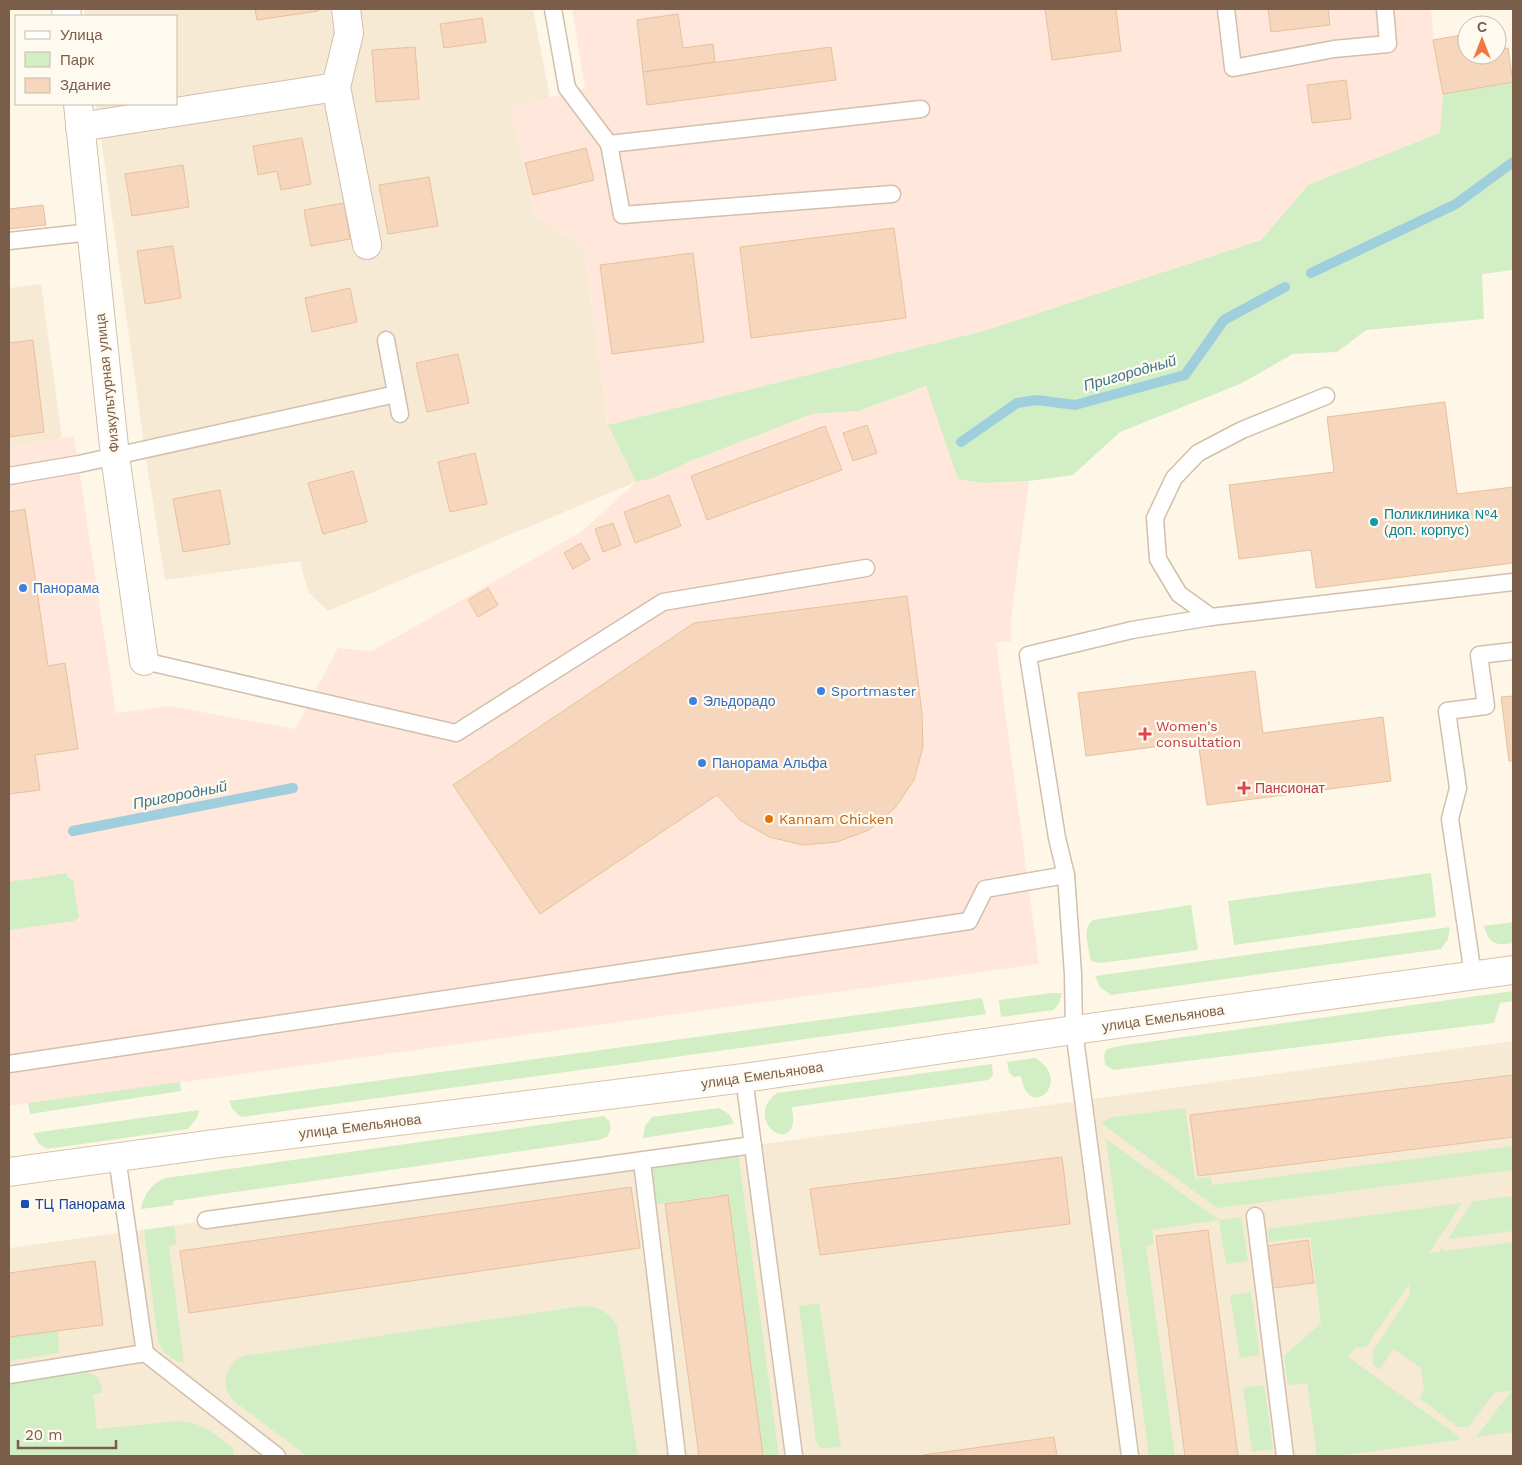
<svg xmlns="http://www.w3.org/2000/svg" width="1522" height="1465" viewBox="0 0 1522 1465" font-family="'Work Sans',sans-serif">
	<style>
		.residential { fill: #f7ead5 }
		.commercial { fill: #ffe8db }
		.green { fill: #d2eec4 }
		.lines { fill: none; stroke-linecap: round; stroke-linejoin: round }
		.stream { stroke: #9fcfdd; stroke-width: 10 }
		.building { fill: #f6d7bd; stroke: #eabf9b }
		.service-casing { stroke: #d2bfac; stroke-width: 19 }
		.minor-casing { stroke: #d2bfac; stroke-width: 30 }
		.secondary-casing { stroke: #d8c2ab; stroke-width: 30 }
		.service { stroke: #fff; stroke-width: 16 }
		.minor { stroke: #fff; stroke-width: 28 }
		.secondary { stroke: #fff; stroke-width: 28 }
		.culture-dot { fill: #0f9aa8; stroke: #fffaf0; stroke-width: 2 }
		.shop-dot { fill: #3f7fe0; stroke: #fffaf0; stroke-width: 2 }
		.health-dot { fill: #e0444e; stroke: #fffaf0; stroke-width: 2 }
		.food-dot { fill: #e8710a; stroke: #fffaf0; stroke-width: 2 }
		.transit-dot { fill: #1a4fb4; stroke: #fffaf0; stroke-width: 2 }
		.labels { text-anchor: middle; stroke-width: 4.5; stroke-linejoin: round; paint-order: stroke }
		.street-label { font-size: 14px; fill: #7b5e49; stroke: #fffaf0 }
		.culture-label { font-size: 14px; fill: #0d838f; stroke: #fffaf0; text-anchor: start }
		.shop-label { font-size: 14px; fill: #366cbe; stroke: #fffaf0; text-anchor: start }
		.health-label { font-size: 14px; fill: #be3a42; stroke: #fffaf0; text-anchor: start }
		.food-label { font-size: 14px; fill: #c56008; stroke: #fffaf0; text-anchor: start }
		.transit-label { font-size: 14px; fill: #164399; stroke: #fffaf0; text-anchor: start }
		.water-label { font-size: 15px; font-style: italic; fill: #3d7789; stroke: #fffaf0 }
	</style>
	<rect width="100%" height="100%" fill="#fef7e8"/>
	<g class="residential">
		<path d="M84,9H533L550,98L511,108L535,216L584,247L608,425L636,482L328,611L308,592L300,561L165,580L148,471L96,104H176V16H85Z"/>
		<path d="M41,284L62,438L9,447V288Z"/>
		<path d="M1513,1041V1456H9V1248Z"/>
	</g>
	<g class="commercial">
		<path d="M572,9H1431L1434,40L1443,94L1441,133L1308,185L1261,240L987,330L608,425L584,247L535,216L511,108L585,88Z"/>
		<path d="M927,386L958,479L983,483L1029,481L1011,618V641L996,643L1039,964L9,1106V447L74,436L116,713L169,706L295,729L338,648L372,651L581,532L636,482L653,478L691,461L812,414L859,411Z"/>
	</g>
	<g class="green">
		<path d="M1513,82V270L1482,274L1484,319L1366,330L1337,352L1293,354L1240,384L1120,432L1073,475L1029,481L983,483L958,479L926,386L859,411L812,414L691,461L653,478L636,482L608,425L987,330L1261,240L1308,185L1440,133L1443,94Z"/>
		<path d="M67,873V877L73,880L79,917L74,921L9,930V882Z"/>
		<path d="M1431,873L1436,917L1234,945L1228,901Z"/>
		<path d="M1191,905L1198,950L1101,963L1091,961C1089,948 1081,929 1093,920Z"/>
		<path d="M1513,922V943C1497,946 1488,944 1484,926Z"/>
		<path d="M1450,927L1448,939L1441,949L1111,995L1100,987L1095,976Z"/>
		<path d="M1513,991V1001L1500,1003L1494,1023L1113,1070L1105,1065L1104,1055L1107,1049L1119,1046Z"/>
		<path d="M1052,993H1062L1059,1003L1054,1010L1001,1017L999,1000Z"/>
		<path d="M982,998L986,1014L241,1117L233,1110L229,1101Z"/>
		<path d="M1035,1058C1069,1077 1040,1112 1026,1091C1023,1087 1022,1080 1021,1076L1014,1077L1009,1073L1007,1062Z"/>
		<path d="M992,1064L993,1075L989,1080L792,1107C792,1112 794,1118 793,1123C787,1152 744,1118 777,1093Z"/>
		<path d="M180,1082L181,1091L30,1114L28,1103Z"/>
		<path d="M719,1108L729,1114L734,1124L643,1138L645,1126L652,1117Z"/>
		<path d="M1185,1108L1195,1179L1211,1177L1212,1185L1513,1146V1170L1217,1208L1101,1123L1112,1117Z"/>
		<path d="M199,1110L197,1118L188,1129L47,1149L39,1144L33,1133Z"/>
		<path d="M604,1116L609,1121L611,1129L607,1137L599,1140L173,1201V1205L141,1209C144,1195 151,1183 166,1178Z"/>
		<path d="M1106,1139L1219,1220L1241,1217L1248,1261L1226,1264L1219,1220L1152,1230L1154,1245L1146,1246L1175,1456H1149Z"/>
		<path d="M737,1145L779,1456H757L719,1195L653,1205L645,1158Z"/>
		<path d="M1513,1196V1231L1448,1239L1473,1201Z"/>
		<path d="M1462,1203L1429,1253L1439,1252L1442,1247L1445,1251L1513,1242V1432L1476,1437L1512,1390L1494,1393L1468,1427H1458L1419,1398L1424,1391L1421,1368L1394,1349L1379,1370L1373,1365V1351L1410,1295L1409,1284L1366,1347L1355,1348L1348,1357L1460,1437L1458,1440L1335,1456H1317L1307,1383L1288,1385L1284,1356L1321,1323L1310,1237L1269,1242L1267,1229Z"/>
		<path d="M174,1226L177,1244L169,1246L184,1363C172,1360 163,1354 158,1341L144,1230Z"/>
		<path d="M1251,1292L1260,1355L1240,1358L1230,1295Z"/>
		<path d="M819,1303L841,1447L822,1448L818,1446L816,1441L799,1306Z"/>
		<path d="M582,1306C598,1306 609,1312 617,1326L638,1456H307L235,1402C218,1387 225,1365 243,1356Z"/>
		<path d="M58,1329L59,1353L9,1361V1336Z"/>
		<path d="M85,1372C98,1375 101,1380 102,1393L93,1394L97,1429L179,1421L196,1424L209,1430L233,1448L234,1456H9V1382Z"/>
		<path d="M1264,1385L1273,1449L1252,1452L1243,1388Z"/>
	</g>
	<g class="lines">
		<g class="stream">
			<path d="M1311,273L1456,204L1513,162"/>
			<path d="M961,442L1017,403L1037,400L1075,405L1185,375L1224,320L1285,287"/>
			<path d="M73,831L293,788"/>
		</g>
	</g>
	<g class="building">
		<path d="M255,9H318V11L257,20Z"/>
		<path d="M1045,9H1116L1121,51L1052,60Z"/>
		<path d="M1268,9H1328L1330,25L1271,32Z"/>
		<path d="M678,14L683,48L713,44L715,62L643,72L637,20Z"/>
		<path d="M482,18L486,42L444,48L440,24Z"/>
		<path d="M1467,34V55H1497V50L1508,48L1513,82L1443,94L1433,40Z"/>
		<path d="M415,47L419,99L376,102L372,50Z"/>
		<path d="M831,47L836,80L647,105L643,72Z"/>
		<path d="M1346,80L1351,119L1312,123L1307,85Z"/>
		<path d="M302,138L311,184L281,190L277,171L258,175L253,146Z"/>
		<path d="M586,148L594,180L533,195L525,163Z"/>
		<path d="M183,165L189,207L132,216L125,174Z"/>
		<path d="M429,177L438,226L388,234L379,185Z"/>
		<path d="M344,203L350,239L311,246L304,210Z"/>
		<path d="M43,205L46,225L9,229V209Z"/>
		<path d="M894,228L906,318L751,338L740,247Z"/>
		<path d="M173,246L181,298L145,304L137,251Z"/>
		<path d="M693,253L704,342L612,354L600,265Z"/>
		<path d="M350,288L357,322L312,332L305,298Z"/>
		<path d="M33,340L44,432L9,437V343Z"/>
		<path d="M458,354L469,403L427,412L416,363Z"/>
		<path d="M1445,402L1457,494L1513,487V563L1316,588L1311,550L1239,559L1229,485L1334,472L1327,417Z"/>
		<path d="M867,425L877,453L853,461L843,433Z"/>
		<path d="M825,426L842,470L707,520L691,476Z"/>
		<path d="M475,453L487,504L450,512L438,462Z"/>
		<path d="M353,471L367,522L323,534L308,483Z"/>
		<path d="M220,490L230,544L183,552L173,499Z"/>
		<path d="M669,495L681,526L635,543L624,512Z"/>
		<path d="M25,509L48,666L65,663L78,749L35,755L40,790L9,794V512Z"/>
		<path d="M613,523L621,545L603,552L595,529Z"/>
		<path d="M581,543L590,559L573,569L564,553Z"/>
		<path d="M488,588L498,605L478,617L468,600Z"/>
		<path d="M907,596L922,713L923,747L914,780L895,808L869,830L837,842L803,845L769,837L740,820L717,795L540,914L453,785L694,623Z"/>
		<path d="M1255,671L1263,733L1383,717L1391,781L1207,805L1198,741L1086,756L1078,693Z"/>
		<path d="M1513,696V761H1509L1501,697Z"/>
		<path d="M1513,1075V1137L1198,1176L1190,1115Z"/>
		<path d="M1062,1157L1070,1224L820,1255L810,1189Z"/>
		<path d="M631,1187L640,1248L189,1313L180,1251Z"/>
		<path d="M728,1195L763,1456H699L665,1204Z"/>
		<path d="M1208,1230L1238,1456H1185L1156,1236Z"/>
		<path d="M1308,1240L1314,1283L1273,1288L1267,1246Z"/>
		<path d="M95,1261L103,1325L9,1337V1273Z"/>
		<path d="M1054,1437L1057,1456H923V1455Z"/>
	</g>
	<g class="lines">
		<defs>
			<g id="service">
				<path d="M553,9L567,88L609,144L921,109"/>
				<path d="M1226,9L1233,68L1334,49L1388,44L1385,9"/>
				<path d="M609,144L622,215L892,194"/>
				<path d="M9,241L91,232"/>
				<path d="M386,340L400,414"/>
				<path d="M9,476L79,464L396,394"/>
				<path d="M1211,617L1179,594L1158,559L1155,518L1174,478L1198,453L1242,430L1326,396"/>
				<path d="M144,661L456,733L663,602L866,568"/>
				<path d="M1473,975L1450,819L1458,788L1447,711L1486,706L1479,655L1513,651"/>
				<path d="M9,1064L969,921L985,889L1066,875"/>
				<path d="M744,1078L794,1456"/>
				<path d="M642,1161L677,1456"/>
				<path d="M1255,1216L1285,1456"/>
				<path d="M206,1220L753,1145"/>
				<path d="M145,1353L277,1456"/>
				<path d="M9,1375L145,1353L117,1157"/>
				<path d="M1130,1456L1074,1030L1073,974L1066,875L1057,838L1028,655L1132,630L1211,617L1513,582"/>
			</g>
			<g id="minor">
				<path d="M66,9L67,16"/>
				<path d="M346,9L349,33L336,87L367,245"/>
				<path d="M78,104L115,456L144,661"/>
				<path d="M80,127L336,87"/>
			</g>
			<path id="secondary" d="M9,1172L221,1143L744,1078L1074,1030L1513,970"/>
		</defs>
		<use href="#service" class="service-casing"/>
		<use href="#minor" class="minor-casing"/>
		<use href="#secondary" class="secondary-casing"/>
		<use href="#service" class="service"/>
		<use href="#minor" class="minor"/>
		<use href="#secondary" class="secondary"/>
	</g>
	<circle class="culture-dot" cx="1374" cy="522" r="5"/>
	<g class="shop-dot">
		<circle cx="23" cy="588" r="5"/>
		<circle cx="821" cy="691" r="5"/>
		<circle cx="693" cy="701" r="5"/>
		<circle cx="702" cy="763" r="5"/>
	</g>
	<g class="health-dot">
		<path d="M1142.5 726.5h5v5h5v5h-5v5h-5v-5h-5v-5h5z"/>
		<path d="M1241.5 780.5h5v5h5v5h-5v5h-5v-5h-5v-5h5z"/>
	</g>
	<circle class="food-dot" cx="769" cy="819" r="5"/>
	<rect class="transit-dot" x="20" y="1199" width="10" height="10" rx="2.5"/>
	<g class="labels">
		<g class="street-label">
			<text transform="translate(107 383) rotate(-96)" y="5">Физкультурная улица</text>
			<text transform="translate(1163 1018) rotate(-8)" y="5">улица Емельянова</text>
			<text transform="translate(762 1075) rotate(-8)" y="5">улица Емельянова</text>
			<text transform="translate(360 1126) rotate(-7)" y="5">улица Емельянова</text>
		</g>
		<g class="culture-label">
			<text x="1384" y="519">Поликлиника №4<tspan x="1384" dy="16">(доп. корпус)</tspan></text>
		</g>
		<g class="shop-label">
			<text x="33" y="593">Панорама</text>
			<text x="831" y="696">Sportmaster</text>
			<text x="703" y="706">Эльдорадо</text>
			<text x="712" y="768">Панорама Альфа</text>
		</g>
		<g class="health-label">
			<text x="1156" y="731">Women's<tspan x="1156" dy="16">consultation</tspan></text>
			<text x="1255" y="793">Пансионат</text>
		</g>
		<g class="food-label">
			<text x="779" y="824">Kannam Chicken</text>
		</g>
		<g class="transit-label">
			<text x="35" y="1209">ТЦ Панорама</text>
		</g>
		<g class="water-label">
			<text transform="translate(1130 373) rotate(-16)" y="5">Пригородный</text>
			<text transform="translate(180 795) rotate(-11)" y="5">Пригородный</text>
		</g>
	</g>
	<rect width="1522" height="1465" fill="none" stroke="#7b5e49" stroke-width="20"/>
	<rect x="15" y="15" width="162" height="90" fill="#fffaf0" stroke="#cabcad"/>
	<rect x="25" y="31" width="25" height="8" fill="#ffffff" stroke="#cabcad"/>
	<text x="60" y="40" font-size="15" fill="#7b5e49">Улица</text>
	<rect x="25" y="52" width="25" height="15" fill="#d2eec4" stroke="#cabcad"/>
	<text x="60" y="65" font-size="15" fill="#7b5e49">Парк</text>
	<rect x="25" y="78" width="25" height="15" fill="#f6d7bd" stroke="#cabcad"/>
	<text x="60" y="90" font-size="15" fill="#7b5e49">Здание</text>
	<g transform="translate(1482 40)"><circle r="24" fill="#fffaf0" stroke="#cabcad"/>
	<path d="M0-4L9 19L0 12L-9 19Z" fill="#f27643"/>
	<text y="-8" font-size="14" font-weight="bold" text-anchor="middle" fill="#7b5e49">С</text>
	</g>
	<path d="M18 1440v8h98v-8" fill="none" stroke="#7b5e49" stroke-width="2.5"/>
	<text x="25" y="1440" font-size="15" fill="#7b5e49" stroke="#fffaf0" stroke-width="4" paint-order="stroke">20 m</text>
</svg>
